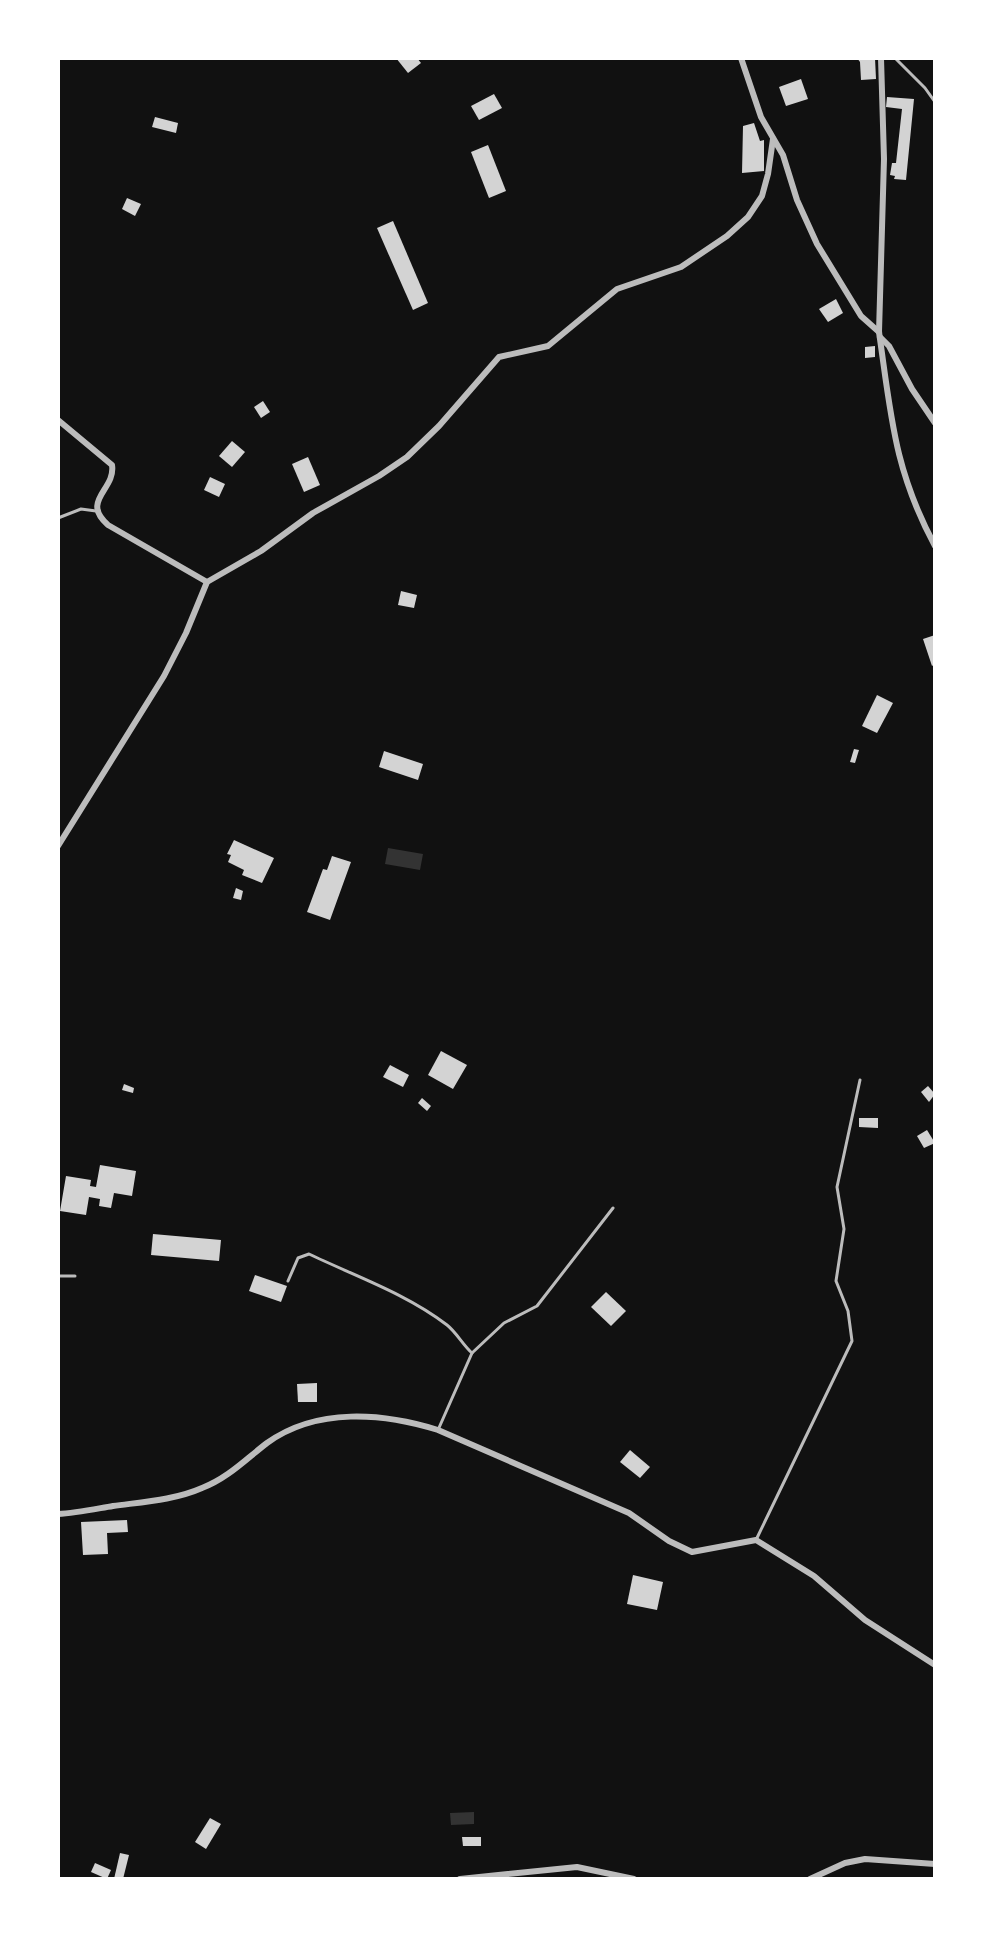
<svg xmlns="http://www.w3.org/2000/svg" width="993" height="1937" viewBox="0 0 993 1937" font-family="Overpass,sans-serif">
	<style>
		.water { fill: #333 }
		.building { fill: #d3d3d3 }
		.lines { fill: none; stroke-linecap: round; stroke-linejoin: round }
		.service { stroke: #bcbcbc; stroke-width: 3 }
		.minor { stroke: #bcbcbc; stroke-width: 6 }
	</style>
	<rect width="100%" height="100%" fill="#111"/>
	<g class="water">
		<path d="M388,848L423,854L420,870L385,864Z"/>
		<path d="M474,1812V1824L451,1825L450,1813Z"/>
	</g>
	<g class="building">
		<path d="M396,58H417L421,63L408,73Z"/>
		<path d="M857,58H875L876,79L861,80L860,62Z"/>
		<path d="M801,79L808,99L786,106L779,87Z"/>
		<path d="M494,94L502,108L479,120L471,106Z"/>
		<path d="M887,97L914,99L906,180L894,179L895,176L890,175L892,163H896L902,109L886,107Z"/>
		<path d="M155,117L178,123L176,133L152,127Z"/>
		<path d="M754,123L760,141L764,140V171L742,173L743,126Z"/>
		<path d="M488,145L506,191L489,198L471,152Z"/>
		<path d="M127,198L141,204L135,216L122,209Z"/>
		<path d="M393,221L428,303L413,310L377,228Z"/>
		<path d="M836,299L843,313L828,322L819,309Z"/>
		<path d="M875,346V357L865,358V347Z"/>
		<path d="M263,401L270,412L261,418L254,407Z"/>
		<path d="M232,441L245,452L232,467L219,456Z"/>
		<path d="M308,457L320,485L304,492L292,464Z"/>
		<path d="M210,477L225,484L219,497L204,490Z"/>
		<path d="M401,591L417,595L414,608L398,605Z"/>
		<path d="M935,635V664L932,666L923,639Z"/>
		<path d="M877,695L893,703L877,733L862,726Z"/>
		<path d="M854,749L859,750L855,763L850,762Z"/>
		<path d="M384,751L423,764L418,780L379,767Z"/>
		<path d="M234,840L274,858L262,883L242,875L244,870L228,862L231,855L227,854Z"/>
		<path d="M332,856L351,862L330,920L307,912L323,869L327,870Z"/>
		<path d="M236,888L243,891L241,900L233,898Z"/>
		<path d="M441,1051L467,1065L453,1089L428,1075Z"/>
		<path d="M390,1065L409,1075L403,1087L383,1077Z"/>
		<path d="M124,1084L134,1088L133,1093L122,1090Z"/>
		<path d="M928,1086L935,1094L929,1102L921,1092Z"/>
		<path d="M422,1098L431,1106L427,1111L418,1103Z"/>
		<path d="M859,1118H878V1128L859,1127Z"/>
		<path d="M927,1130L935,1143L924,1148L917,1136Z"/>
		<path d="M100,1165L136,1171L132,1196L114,1193L111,1208L99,1206L100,1199L89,1197L86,1215L60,1211L66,1176L91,1180L90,1186L96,1187Z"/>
		<path d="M153,1234L221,1240L219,1261L151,1255Z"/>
		<path d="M255,1275L287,1286L281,1302L249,1291Z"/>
		<path d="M606,1292L626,1311L611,1326L591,1307Z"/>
		<path d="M317,1383V1402H298L297,1384Z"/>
		<path d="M630,1450L650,1467L640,1478L620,1462Z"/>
		<path d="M127,1520L128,1532L107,1533L108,1554L83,1555L81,1522Z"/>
		<path d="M633,1575L663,1582L657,1610L627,1604Z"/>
		<path d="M210,1818L221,1824L206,1849L195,1842Z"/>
		<path d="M462,1837H481V1846H463Z"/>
		<path d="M120,1853L129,1855L123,1879H114Z"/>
		<path d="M95,1863L111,1870L107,1879L91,1872Z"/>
	</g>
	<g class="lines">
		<g class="service">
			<path d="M895,58L925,88L935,102"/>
			<path d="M58,518L81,509L96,511"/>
			<path d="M58,1276H75"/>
			<path d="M288,1281L298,1258L309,1254C355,1276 407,1294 447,1325C456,1332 463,1345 472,1353"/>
			<path d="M438,1430L472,1353L504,1323L537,1306L613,1208"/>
			<path d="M756,1540L852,1341L848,1311L836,1281L844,1229L837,1187L860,1080"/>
		</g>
		<g class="minor">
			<path d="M741,58L761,117L783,155L797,200L817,244L861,316L879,332"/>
			<path d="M881,58L884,159L879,332C891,415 894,470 935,546"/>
			<path d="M880,337L889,346L912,389L935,423"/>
			<path d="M58,420L112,465C116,490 80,500 108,525L207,582"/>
			<path d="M58,846L164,676L186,633L207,582L261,551L313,513L379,476L407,457L439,426L499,357L548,346L617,289L681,267L727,236L748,217L762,196L768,174L773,139"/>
			<path d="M58,1514C76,1513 95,1509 113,1506C142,1502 175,1500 202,1488C228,1478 246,1459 267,1443C317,1407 383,1413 438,1430L629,1513L669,1541L692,1552L756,1540L814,1576L865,1620L935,1665"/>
			<path d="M460,1879L577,1867L634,1879"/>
			<path d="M810,1879L845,1863L865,1859L935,1864"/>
		</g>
	</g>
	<rect width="993" height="1937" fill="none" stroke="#ffffff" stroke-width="120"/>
</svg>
